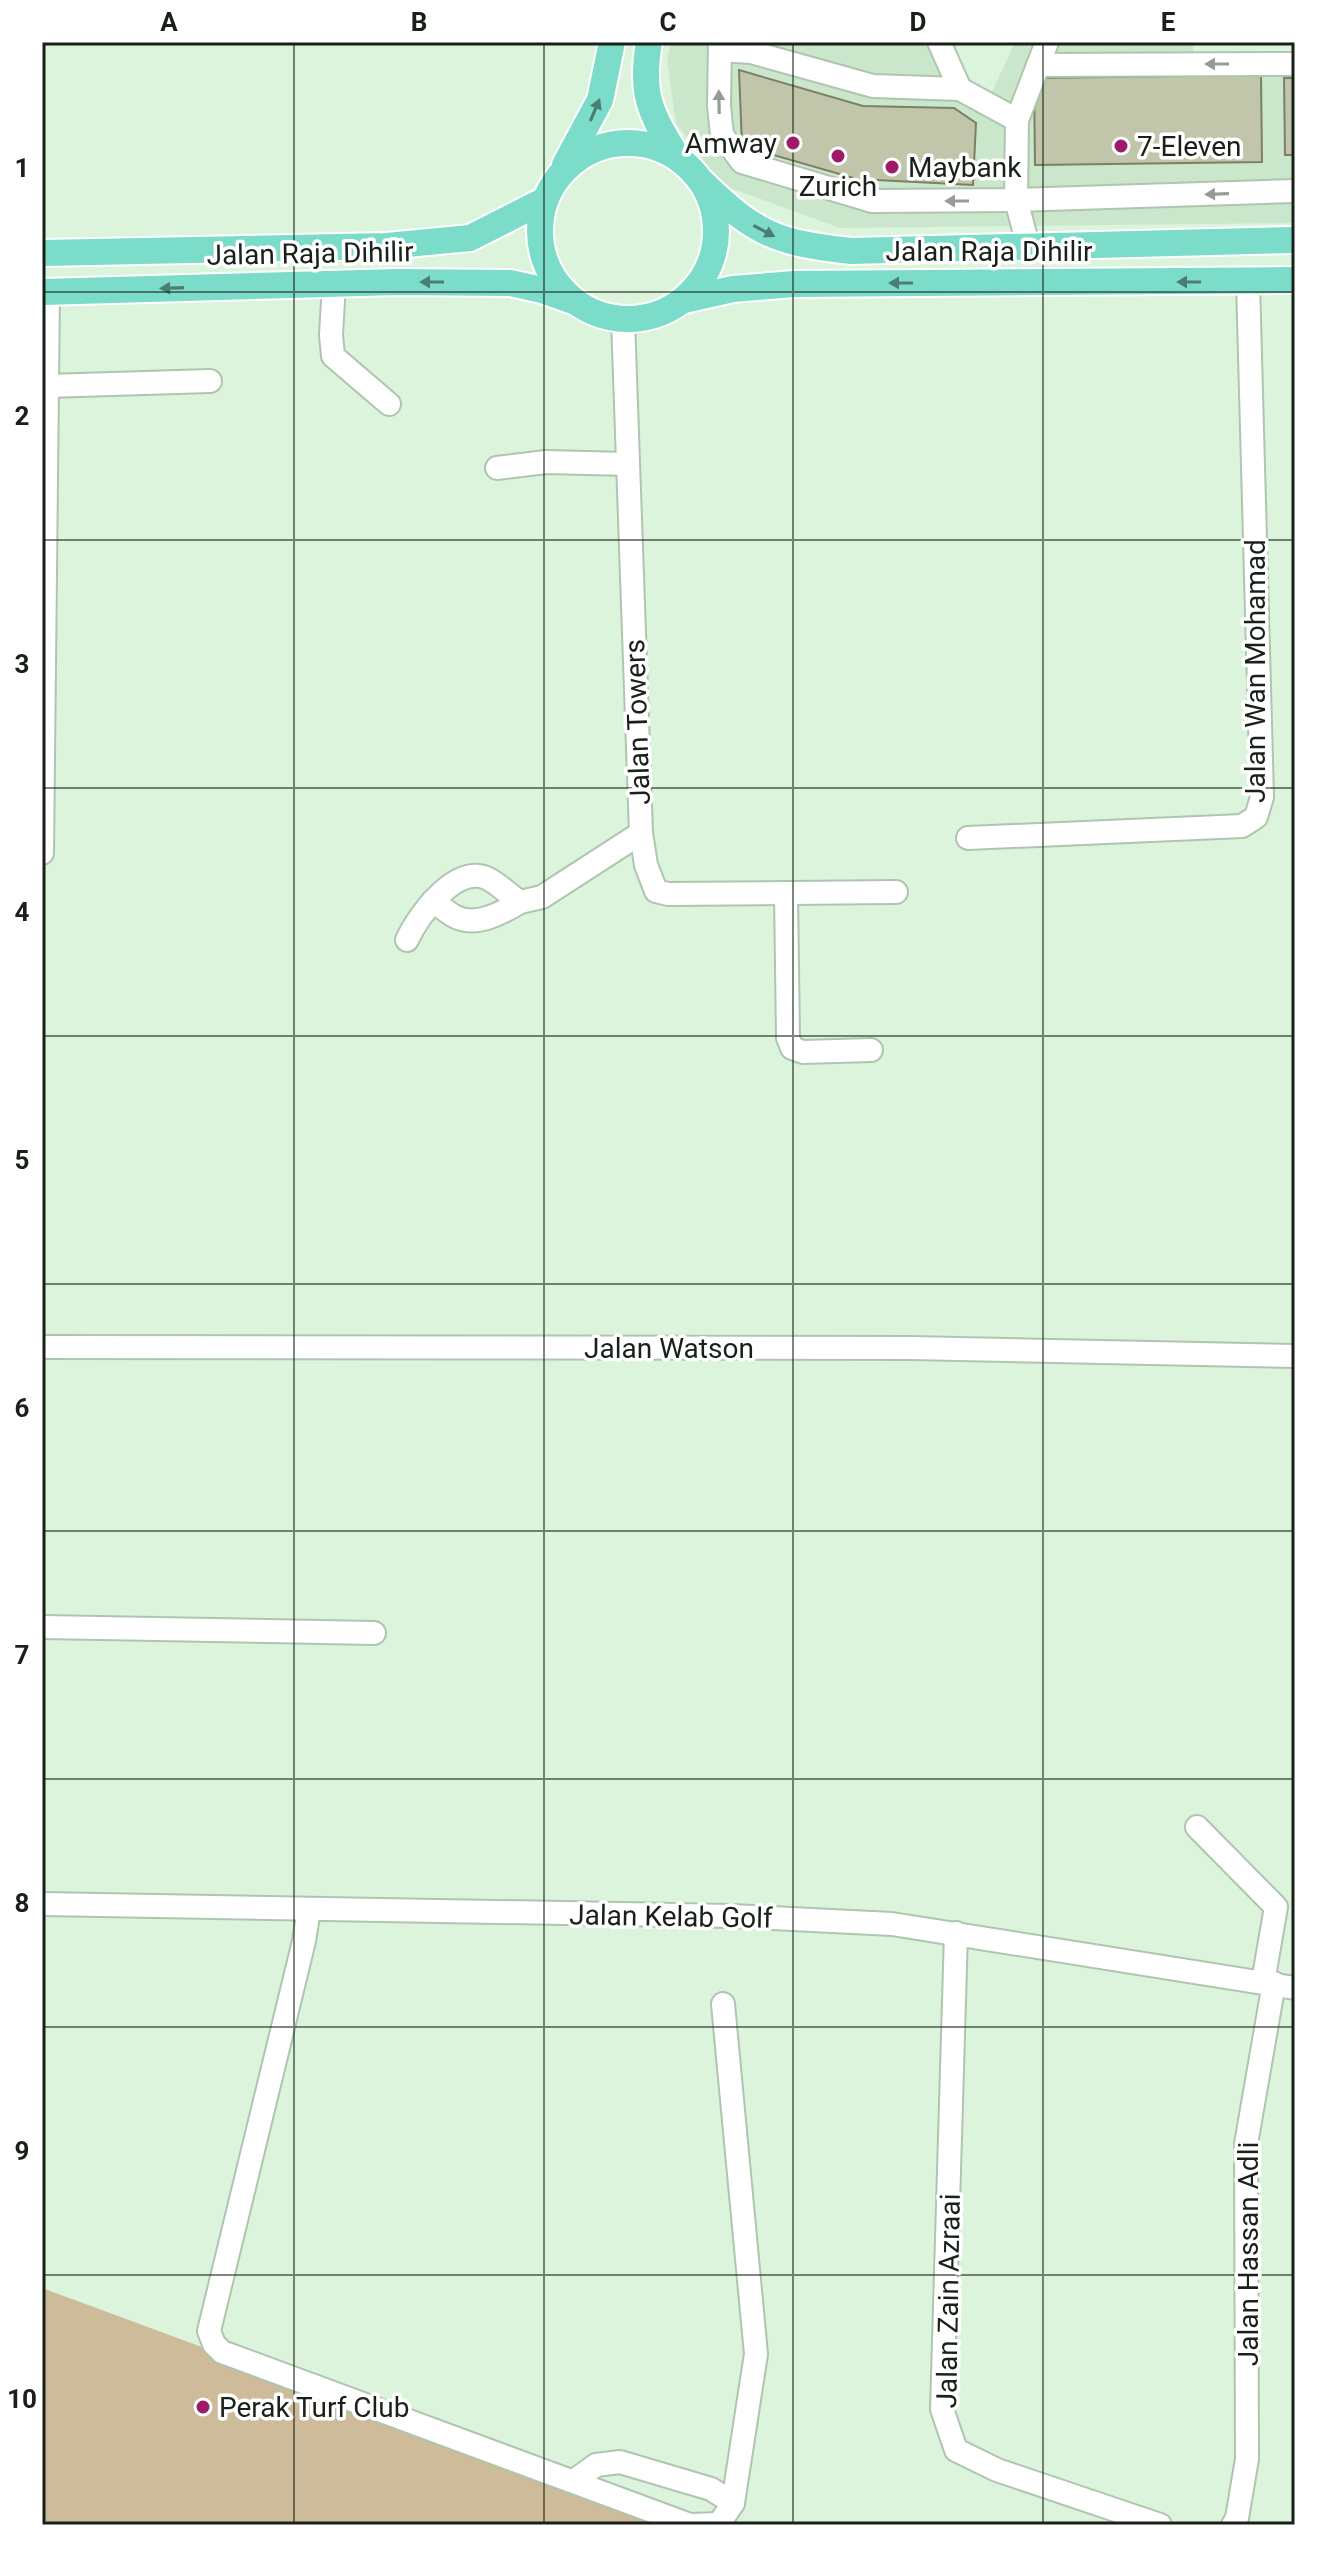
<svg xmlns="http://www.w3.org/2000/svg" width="1337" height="2567" viewBox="0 0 1337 2567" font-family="Roboto,sans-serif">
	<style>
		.built { fill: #cbe7cb }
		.green { fill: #cdbb9a }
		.building { fill: #c1c5a9; stroke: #7c7f65; stroke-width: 2 }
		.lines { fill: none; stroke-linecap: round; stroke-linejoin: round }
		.minor-casing { stroke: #afc5af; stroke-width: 26 }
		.major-casing { stroke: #fff; stroke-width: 30 }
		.minor { stroke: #fff; stroke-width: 22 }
		.major { stroke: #7cdcca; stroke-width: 26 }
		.oneway { fill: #979b97 }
		.oneway2 { fill: #4a7e71 }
		.grid { fill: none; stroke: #182018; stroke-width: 2; stroke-opacity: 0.55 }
		.poi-dot { fill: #9f1a69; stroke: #fff; stroke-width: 3 }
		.labels { text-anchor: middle; stroke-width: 7; stroke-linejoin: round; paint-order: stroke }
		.poi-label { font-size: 28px; fill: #182018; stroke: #fff; text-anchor: start }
		.street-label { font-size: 28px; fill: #182018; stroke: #fff }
		.neatline { fill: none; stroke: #182018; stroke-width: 3 }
		.grid-label { font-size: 26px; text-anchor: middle; font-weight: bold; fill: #182018 }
	</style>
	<rect width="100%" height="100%" fill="#dcf3dc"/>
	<path class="built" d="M671,42H940L986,105L1015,42H1193V52L1295,51V223L840,228L722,185L676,123L667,61Z"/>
	<path class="green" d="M42,2288L685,2525H42Z"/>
	<g class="building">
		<path d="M739,70L863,106L954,108L976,123L973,185L857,179L742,146Z"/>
		<path d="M1261,75L1262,162L1035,165L1034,78Z"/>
		<path d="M1284,78H1295V155H1285Z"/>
	</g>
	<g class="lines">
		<defs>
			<g id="minor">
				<path d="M720,42L719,106L722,135L742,162L872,201L1016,200L1295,191"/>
				<path d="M939,42L960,89L1017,120"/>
				<path d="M720,50L751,52L873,86L960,89"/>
				<path d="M1038,65L1295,64"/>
				<path d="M1028,245L1016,200L1017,120L1047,42"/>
				<path d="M334,284L331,335L333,356L389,404"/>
				<path d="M623,319L641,833L646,865L656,891L668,894L896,892"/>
				<path d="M47,386L210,381"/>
				<path d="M497,468L546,462L628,464"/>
				<path d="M968,838L1242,826L1256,817L1262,797L1248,282"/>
				<path d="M42,853L48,292"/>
				<path d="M786,893L788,1038L792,1048L803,1052L871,1050"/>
				<path d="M433,901C440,906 447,912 454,916C475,928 502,913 520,902"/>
				<path d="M407,940C418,916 453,868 484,877C496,881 509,895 520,902L542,897L641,833"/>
				<path d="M42,1347L911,1348L1295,1356"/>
				<path d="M42,1627L374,1633"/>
				<path d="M1197,1827L1276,1907L1263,1982"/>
				<path d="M42,1904L732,1916L892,1924L1295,1988"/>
				<path d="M309,1909L304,1941L209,2331L214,2344L222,2352L690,2525L719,2524L733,2503L756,2354L723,2004"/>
				<path d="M956,1933L942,2409L956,2450L997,2470L1160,2525"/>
				<path d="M574,2481L596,2465L620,2462L711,2489L733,2503"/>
				<path d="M1233,2525L1237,2518L1247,2459L1246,2144L1274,1983"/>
			</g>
			<g id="major">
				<path d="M649,42C640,95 650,112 677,157"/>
				<circle cx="628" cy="231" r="88"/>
				<path d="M565,165L600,100L612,42"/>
				<path d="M703,183C756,235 778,243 851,251L1295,240"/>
				<path d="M42,253L387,246L470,238L545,200"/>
				<path d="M42,292L398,282L510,283L542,290L573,301"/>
				<path d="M684,300L733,289L794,284L1295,280"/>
			</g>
		</defs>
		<use href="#minor" class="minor-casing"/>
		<use href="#major" class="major-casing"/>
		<use href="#minor" class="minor"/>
		<use href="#major" class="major"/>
	</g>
	<defs><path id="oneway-solid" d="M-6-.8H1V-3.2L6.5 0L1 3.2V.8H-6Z" transform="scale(2)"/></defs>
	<g class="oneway">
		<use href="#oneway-solid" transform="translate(1217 64) rotate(180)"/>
		<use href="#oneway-solid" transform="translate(719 102) rotate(-91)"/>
		<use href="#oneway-solid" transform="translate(1217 194) rotate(178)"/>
		<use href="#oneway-solid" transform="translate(957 201) rotate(180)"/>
	</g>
	<g class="oneway2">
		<use href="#oneway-solid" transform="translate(595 110) rotate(-67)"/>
		<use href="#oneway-solid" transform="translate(764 231) rotate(28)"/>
		<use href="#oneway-solid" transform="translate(432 282) rotate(-180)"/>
		<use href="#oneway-solid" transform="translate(1189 282) rotate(180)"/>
		<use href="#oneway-solid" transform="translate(901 283) rotate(180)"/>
		<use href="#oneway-solid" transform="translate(172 288) rotate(178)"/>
	</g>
	<path class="grid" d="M294,42V2525M544,42V2525M793,42V2525M1043,42V2525M42,292H1295M42,540H1295M42,788H1295M42,1036H1295M42,1284H1295M42,1531H1295M42,1779H1295M42,2027H1295M42,2275H1295"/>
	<g class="poi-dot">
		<circle cx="793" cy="143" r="8"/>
		<circle cx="1121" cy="146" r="8"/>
		<circle cx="838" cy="156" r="8"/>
		<circle cx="892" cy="167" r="8"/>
		<circle cx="203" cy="2407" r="8"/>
	</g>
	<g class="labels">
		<g class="poi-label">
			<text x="777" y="153" text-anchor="end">Amway</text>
			<text x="1137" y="156">7-Eleven</text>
			<text x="908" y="177">Maybank</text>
			<text x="838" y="196" text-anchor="middle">Zurich</text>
			<text x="219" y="2417">Perak Turf Club</text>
		</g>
		<g class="street-label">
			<text x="989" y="261">Jalan Raja Dihilir</text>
			<text transform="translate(310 253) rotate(-1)" y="10">Jalan Raja Dihilir</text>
			<text transform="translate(1255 671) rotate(-90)" y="10">Jalan Wan Mohamad</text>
			<text transform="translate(637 722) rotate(-92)" y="10">Jalan Towers</text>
			<text x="669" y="1358">Jalan Watson</text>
			<text transform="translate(671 1916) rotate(1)" y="10">Jalan Kelab Golf</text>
			<text transform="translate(1248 2254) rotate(-90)" y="10">Jalan Hassan Adli</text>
			<text transform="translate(948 2301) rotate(-89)" y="10">Jalan Zain Azraai</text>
		</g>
	</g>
	<rect width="1337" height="2567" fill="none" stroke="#ffffff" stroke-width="88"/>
	<rect x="44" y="44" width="1249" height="2479" class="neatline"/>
	<g class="grid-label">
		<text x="169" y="31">A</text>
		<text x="419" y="31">B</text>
		<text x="668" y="31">C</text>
		<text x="918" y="31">D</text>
		<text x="1168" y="31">E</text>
		<text x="22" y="177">1</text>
		<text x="22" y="425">2</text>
		<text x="22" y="673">3</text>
		<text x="22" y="921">4</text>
		<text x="22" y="1169">5</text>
		<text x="22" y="1417">6</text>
		<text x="22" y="1664">7</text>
		<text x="22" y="1912">8</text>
		<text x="22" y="2160">9</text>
		<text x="22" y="2408">10</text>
	</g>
</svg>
